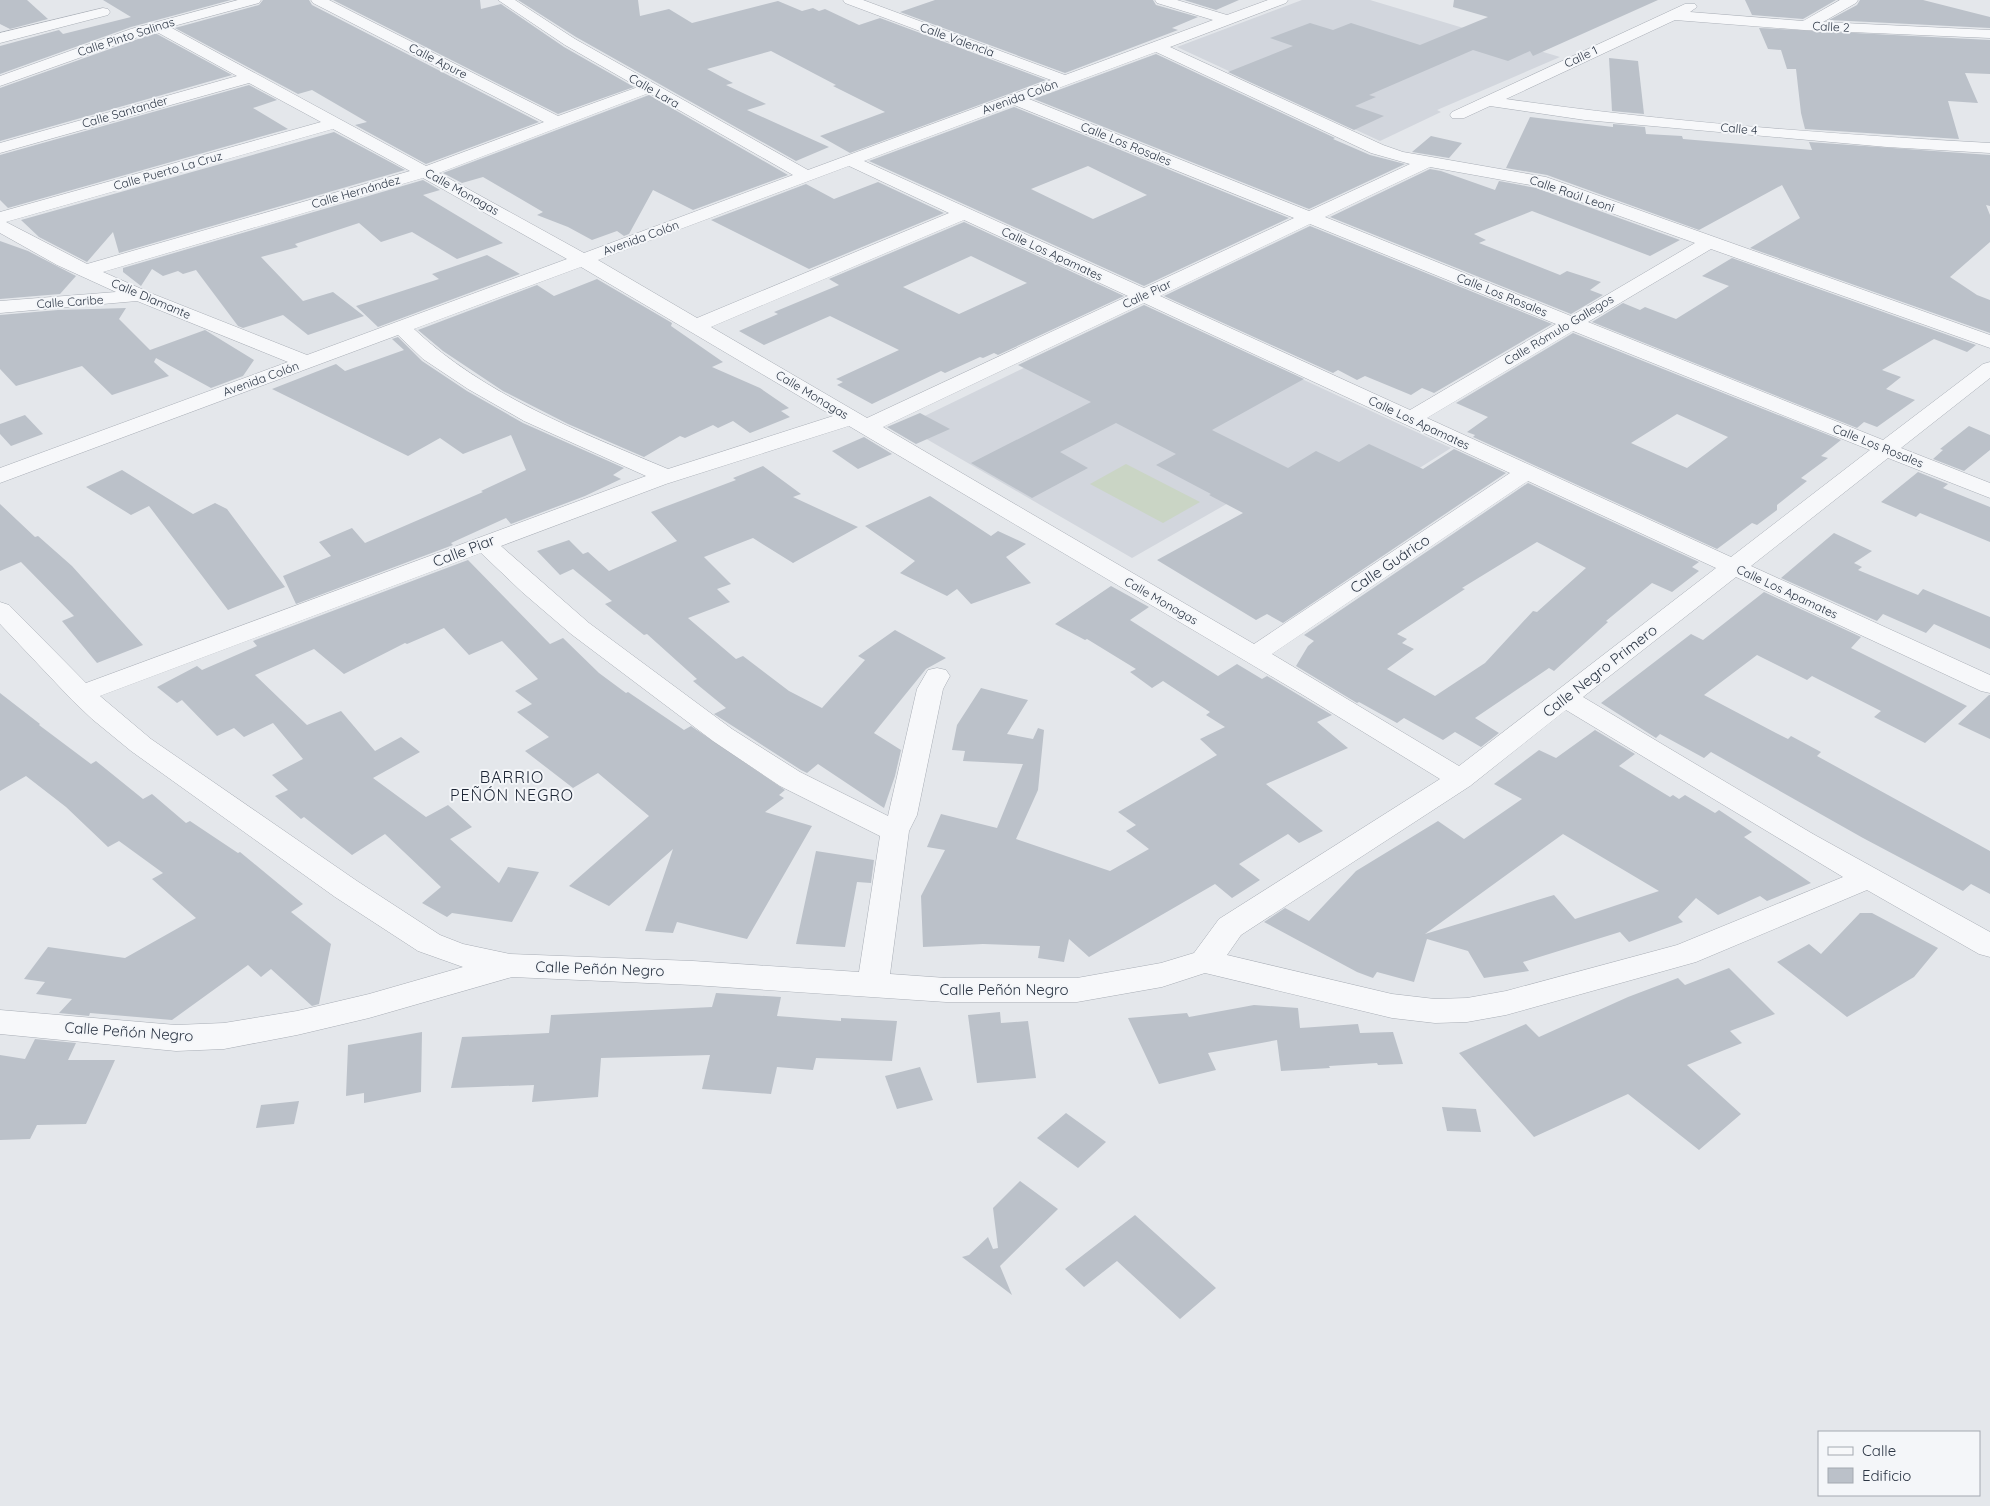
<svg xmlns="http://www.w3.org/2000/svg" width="1990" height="1506" viewBox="0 0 1990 1506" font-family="Quicksand,sans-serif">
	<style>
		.built { fill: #d2d6dd }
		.green { fill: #cad5c5 }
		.building { fill: #bbc1c9; fill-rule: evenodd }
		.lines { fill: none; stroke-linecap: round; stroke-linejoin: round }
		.minor-casing { stroke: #a9aeb6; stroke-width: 1 }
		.minor { fill: #f7f8fa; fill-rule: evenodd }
		.labels { text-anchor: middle; stroke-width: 4; stroke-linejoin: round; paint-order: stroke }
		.far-street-label { font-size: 12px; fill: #2b3544; stroke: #f4f6f9 }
		.street-label { font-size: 15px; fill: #2b3544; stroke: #f4f6f9 }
		.neighbourhood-label { font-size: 16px; letter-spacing: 1px; fill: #1d2635; stroke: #f4f6f9 }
	</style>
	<rect width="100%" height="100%" fill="#e4e7eb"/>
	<g class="built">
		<path d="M1302,0H1370L1560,57L1437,110L1441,112L1380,141L1177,47Z"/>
		<path d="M1148,308L1451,448L1317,533L1244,494L1132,558L904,426Z"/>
	</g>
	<path class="green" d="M1126,464L1200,502L1163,523L1090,484Z"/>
	<g class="building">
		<path d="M0,0H27L48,19L10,29L0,24Z"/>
		<path d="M103,0H231L131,27L0,74V46L59,30L63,34L131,17Z"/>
		<path d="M263,0H309L312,5L539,122L426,164L355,125L367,122L312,90L298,94L175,28L259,5Z"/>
		<path d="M333,0H480L481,9L501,4L564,47L634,87L558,114Z"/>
		<path d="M518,0H638L640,16L669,9L692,23L778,1L802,11L813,8L819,11L825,9L859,25L880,18L1046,80L850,153L820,136L885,112L833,86L836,85L771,51L707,69L733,83L726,85L766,104L747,110L829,147L796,161L576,37Z"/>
		<path d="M935,0H1153L1156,5L1198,17L1172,28L1178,30L1065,73L900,12Z"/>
		<path d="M1184,0H1239L1216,10Z"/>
		<path d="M1454,0H1658L1533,56L1530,51L1508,61L1473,50L1369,95L1376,97L1355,106L1384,116L1354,130L1228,72L1293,46L1270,38L1310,23L1333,30L1351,23L1420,45L1488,17L1453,7Z"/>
		<path d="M1745,0H1836L1803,19L1752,15Z"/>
		<path d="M1860,0H1923L1990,17V28L1829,20L1857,5Z"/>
		<path d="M1759,28L1990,40V74L1965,73L1978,103L1948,101L1959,139L1805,129L1801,113L1796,69H1787L1781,50L1768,49Z"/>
		<path d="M155,33L232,75L0,141V88Z"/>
		<path d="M1156,54L1335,138L1333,139L1370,155L1405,164L1309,209L1034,99Z"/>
		<path d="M1609,58L1638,61L1644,114L1612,111Z"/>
		<path d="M249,85L277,100L253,108L288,129L8,208L0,200V155Z"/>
		<path d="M649,95L788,175L693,210L653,190L629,234L624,236L617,231L592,240L568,227L537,215L543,212L483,177L462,183L443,173Z"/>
		<path d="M1014,107L1289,218L1144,286L869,161ZM1088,166L1147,195L1093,219L1031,189Z"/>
		<path d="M1530,117L1613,127V124L1645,127L1646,134L1682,136L1683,139L1812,150L1809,142L1990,155V206L1986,205L1990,215V242L1950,277L1977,295L1990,300V333L1750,248L1800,218L1782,185L1699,230L1547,175L1506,168Z"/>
		<path d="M334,132L405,170L119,253L113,232L87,262L39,237L21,220Z"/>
		<path d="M1431,136L1462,143L1449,158L1412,152Z"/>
		<path d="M1430,169L1441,171L1495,190L1499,181L1536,188L1680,240L1650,256L1532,211L1474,234L1486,240L1479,243L1560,275L1567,271L1601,282L1590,290L1603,295L1571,314L1330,217Z"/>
		<path d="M423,180L440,190L423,195L503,243L457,259L412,232L381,242L359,223L295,244L298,247L261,257L303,301L333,292L364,316L308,335L283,315L243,328L238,326L196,270L183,274L178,271L163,276L152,269L141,286L123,272V268Z"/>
		<path d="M878,182L944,213L809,269L711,220L806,184L834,199Z"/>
		<path d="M964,222L1124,296L998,355L994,353L983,358L980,357L945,373L941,371L872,404L837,385L843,382L836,379L899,350L830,316L764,345L739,331L778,314L774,312L839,285L829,279ZM971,256L1027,283L959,314L903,287Z"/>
		<path d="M1310,226L1552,324L1434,393L1422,388L1411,395L1365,376L1357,380L1338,370L1333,373L1164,296Z"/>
		<path d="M0,241L28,251L76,276L60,294L0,299Z"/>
		<path d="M487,255L520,274L378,327L356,306L439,279L432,274Z"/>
		<path d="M1732,258L1976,345L1967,352L1934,339L1882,370L1901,377L1886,389L1915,400L1877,427L1864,422L1857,428L1592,322L1623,303L1640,310L1645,307L1676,319L1729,286L1702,276Z"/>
		<path d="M597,279L672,323L671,326L723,362L712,367L760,388L789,408L781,411L790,417L750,433L733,421L718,428L713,425L685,438L680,436L644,457L568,424L503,391L443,351L418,330L537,285L554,296Z"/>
		<path d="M1144,305L1304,379L1212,430L1288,468L1316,451L1339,462L1369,444L1423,469L1454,449L1506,473L1283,623L1267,614L1256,620L1157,560L1243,513L1209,495L1211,494L1156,465L1176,454L1116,423L1060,452L1088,468L1032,498L971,463L1091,402L1018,365Z"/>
		<path d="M126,308L119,319L150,350L205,330L254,360L243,376L211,388L156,358L154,362L169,376L112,395L82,366L16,386L0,369V315L58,310Z"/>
		<path d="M1573,333L1841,440L1821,456L1828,458L1801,478L1807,481L1777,505V510L1757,525L1752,523L1717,549L1473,437L1475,435L1467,432L1488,417L1456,403ZM1677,414L1728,437L1687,468L1631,443Z"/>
		<path d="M398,337L422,361L467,391L523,423L624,468L613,475L621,479L585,496L511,524L506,518L451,543L453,545L296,604L283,576L331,556L319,542L352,528L365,543L483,492L481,491L526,470L511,435L463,454L440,438L408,456L272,389L336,364L345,371L404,350L392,339Z"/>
		<path d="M920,413L950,429L916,444L887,427Z"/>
		<path d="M25,415L43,434L11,446L0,434V424Z"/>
		<path d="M1969,426L1990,435V450L1964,471L1933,459L1943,450L1940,449Z"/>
		<path d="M864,437L892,454L858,469L832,451Z"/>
		<path d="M763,466L801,494L793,497L858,527L793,563L753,538L704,557L731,584L717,589L730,602L688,618L736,659L743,656L789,691L822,708L865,660L858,656L895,630L946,658L926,669L874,733L901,750L895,776L884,808L818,764L807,773L801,770L714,714L726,708L693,681L697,679L647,634L644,635L605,604L612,601L573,569L560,575L537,551L569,540L583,554L588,552L609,571L677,541L651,512L736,480L733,478Z"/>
		<path d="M122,470L193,514L215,503L227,509L285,587L228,610L149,506L131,515L86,487Z"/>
		<path d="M1918,472L1948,484L1943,488L1990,507V542L1920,513L1916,517L1881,502Z"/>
		<path d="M1528,483L1699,562L1692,567L1699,571L1672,592L1652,583L1606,621L1608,622L1554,671L1549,668L1475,718L1499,733L1481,747L1455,732L1443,740L1404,718L1397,723L1359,702L1357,703L1296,666L1308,646L1314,641L1304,635ZM1537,542L1586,568L1537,612L1533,611L1485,663L1435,696L1387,669L1414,649L1402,643L1407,639L1397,634L1465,589L1462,588Z"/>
		<path d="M930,496L991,536L998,531L1026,544L1006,557L1031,583L971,604L957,589L947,596L900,573L915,561L865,526Z"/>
		<path d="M0,504L35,537L38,536L72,566L143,645L97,663L62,621L74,616L21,562L0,571Z"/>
		<path d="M1834,533L1872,551L1854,563L1862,567L1858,570L1918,595L1923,589L1990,617V649L1934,624L1926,633L1883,614L1877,621L1781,578Z"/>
		<path d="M468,560L550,644L563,638L599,673L626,693L628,692L684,730L691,726L785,790L779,795L784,798L765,812L812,826L747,939L677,922L673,933L645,931L673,849L609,906L569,886L649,816L598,773L573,788L525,751L549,737L517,712L532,704L515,691L538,679L502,641L469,655L444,628L407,644L405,643L344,674L314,649L255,675L307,725L341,711L375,751L401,737L420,752L373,778L426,817L448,805L472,827L450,839L499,883L508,867L539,872L512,922L452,913L447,917L422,903L441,887L385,834L352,855L304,817L301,819L275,796L288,790L272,775L303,759L273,723L244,737L234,728L217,736L182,700L177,703L157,687L197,666L202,670L257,646L253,641Z"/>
		<path d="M1111,586L1149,607L1130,620L1218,676L1237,664L1262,679L1267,676L1332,715L1317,722L1348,748L1266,784L1323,831L1299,843L1288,834L1239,864L1260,880L1232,898L1215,884L1089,957L1069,939L1064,962L1038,958L1040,946L983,944L923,947L921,896L945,850L927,847L941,814L997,828L1023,764L963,761L965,751L952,750L957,725L981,688L1028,700L1007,734L1033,739L1038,728L1044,730L1038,790L1016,839L1110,871L1149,849L1126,831L1136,825L1118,812L1217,755L1200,739L1225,727L1206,715L1210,712L1163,681L1152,688L1130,672L1136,669L1087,639L1085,640L1055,624Z"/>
		<path d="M1764,592L1861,637L1851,648L1967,706L1925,743L1874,717L1881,711L1812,676L1807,680L1757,655L1704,695L1776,733L1788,739L1791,736L1821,752L1817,756L1990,851V894L1971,884L1963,891L1863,838L1711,752L1704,758L1660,734L1656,738L1601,703L1691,634L1703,640Z"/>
		<path d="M0,693L40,724L39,725L91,764L96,761L143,799L152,794L186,823L190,821L238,853L240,852L303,904L291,912L331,944L319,1004L312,1006L271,969L261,977L248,965L172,1020L90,1013L89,1016L59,1013L72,999L36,994L45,982L24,979L48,947L125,958L196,918L152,879L163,873L119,841L108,847L66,807L26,776L0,791Z"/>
		<path d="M1989,695H1990V739L1958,724Z"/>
		<path d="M1595,730L1635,754L1619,766L1670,797L1673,795L1679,799L1685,795L1715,813L1719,810L1752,832L1744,837L1811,883L1767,901L1760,896L1718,915L1696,898L1678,917L1683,922L1629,942L1620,932L1523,962L1529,971L1484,978L1468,951L1427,939L1414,982L1377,972L1373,978L1357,972L1264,922L1285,908L1309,921L1356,871L1438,821L1464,839L1522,799L1494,784L1539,750L1556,758ZM1563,834L1659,891L1575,919L1554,895L1425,934Z"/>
		<path d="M816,851L874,860L871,883L857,882L845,947L796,944Z"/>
		<path d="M1860,913H1872L1938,948L1914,977L1847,1017L1777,962L1809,944L1821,954Z"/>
		<path d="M1729,968L1775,1014L1730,1031L1742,1043L1687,1065L1741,1114L1699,1150L1628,1094L1534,1137L1459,1053L1526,1024L1539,1037L1628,997L1678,978L1685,985Z"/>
		<path d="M716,993L781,997L777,1016L841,1021V1018L897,1021L892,1061L816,1058L813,1070L777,1067L771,1094L702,1089L710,1055L601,1058L598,1097L532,1102L534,1085L451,1088L462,1037L549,1033L551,1015L712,1007Z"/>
		<path d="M1254,1005L1298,1008L1300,1028L1358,1024L1360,1033L1393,1032L1403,1064L1378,1065L1377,1063L1329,1066L1330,1068L1281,1071L1277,1040L1208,1053L1216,1070L1159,1084L1128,1018L1187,1013L1189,1017Z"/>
		<path d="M1000,1012L1001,1023L1028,1021L1036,1078L977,1083L968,1015Z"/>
		<path d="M422,1032L421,1092L364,1103V1093L346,1096L348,1045Z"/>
		<path d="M35,1039L76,1043L68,1060H115L86,1124L37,1125L30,1139L0,1140V1055L25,1059Z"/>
		<path d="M920,1067L933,1100L897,1109L885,1076Z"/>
		<path d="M299,1101L294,1124L256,1128L261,1105Z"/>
		<path d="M1442,1107L1476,1109L1481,1132L1447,1131Z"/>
		<path d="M1066,1113L1106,1142L1078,1168L1037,1138Z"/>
		<path d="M1020,1181L1058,1209L1000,1266L1012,1295L962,1257L969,1255L988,1237L993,1249L998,1248L993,1208Z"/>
		<path d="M1135,1215L1216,1288L1180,1319L1117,1261L1084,1287L1065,1269Z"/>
	</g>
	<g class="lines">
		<defs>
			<g id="minor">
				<path d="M238,0H261L259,3L170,27L426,166L544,122L313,3L311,0H329L558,116L638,87L565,45L498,0H515L575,39L808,170L1051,80L845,3L843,0H863L1065,75L1213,20L1157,3L1155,0H1177L1227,15L1268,0H1288L1286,3L1170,47L1383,145L1403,152L1546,177L1990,335V348L1711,249L1588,322L1883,440L1983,364L1990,362V378L1901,448L1990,483V498L1888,458L1751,566L1990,675V693L1981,691L1736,577L1583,697L1813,834L1990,932V957L1979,954L1867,890L1696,962L1506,1015L1467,1022L1435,1023L1392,1018L1205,973L1162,987L1077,1002H946L693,985L512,977L369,1018L297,1035L224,1049L176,1051L0,1034V1010L176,1025L224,1023L297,1011L369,994L463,967L418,951L335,897L131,751L92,719L72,700L0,624V602L9,605L86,683L646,476L524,421L468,389L423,359L398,335L0,483V468L288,362L137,301L0,313V301L116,292L57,265L0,233V212L321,122L249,83L0,153V143L237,76L155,31L0,86V76L131,29ZM1156,52L1371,153L1410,164L1309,211L1029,99ZM649,93L793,175L584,253L439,173ZM1014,105L1294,218L1144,288L864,161ZM333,129L410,171L87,264L6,222ZM849,166L949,213L697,318L598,260ZM1430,167L1536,186L1695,243L1571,316L1325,217ZM423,178L567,259L307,355L153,294L103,272ZM964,220L1128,296L867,418L711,327ZM1310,224L1556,324L1410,410L1160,296ZM581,267L833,416L668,469C580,432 484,395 414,329ZM1144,303L1510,473L1254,644L883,427ZM1573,331L1870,450L1731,557L1427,418ZM849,426L1303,695L1440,779L1219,919L1194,953L1161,963L1077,978H946L890,974L909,831L917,815L943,689L950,676L946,670L937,668L928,670L917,689L888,816L800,772L732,729L589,623L501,546L666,484ZM1528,481L1716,568L1459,766L1272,654ZM481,553L522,592L571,634L713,741L780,786L880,836L859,972L693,961L510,954L463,944L440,935L357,881L151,739L100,696ZM1566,710L1843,877L1677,945L1506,991L1467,998L1435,999L1392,994L1227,955L1241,935L1470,786Z"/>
				<path d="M1840,0H1858L1856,3L1823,22L1990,30V38L1804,30L1675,20L1506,99C1666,122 1829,134 1990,143V153L1887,147L1585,120L1490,106L1464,118H1452L1450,115L1452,112L1685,4H1695L1697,7L1690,12L1803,21Z"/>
				<path d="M103,8L108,9L110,12L108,15L0,43V33Z"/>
			</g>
		</defs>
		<use href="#minor" class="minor-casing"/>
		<use href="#minor" class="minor"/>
	</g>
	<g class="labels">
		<g class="far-street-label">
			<text transform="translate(1831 27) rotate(3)" y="4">Calle 2</text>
			<text transform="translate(126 37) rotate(-18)" y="4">Calle Pinto Salinas</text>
			<text transform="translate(957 40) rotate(20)" y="4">Calle Valencia</text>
			<text transform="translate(1581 57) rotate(-25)" y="4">Calle 1</text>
			<text transform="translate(438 61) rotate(27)" y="4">Calle Apure</text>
			<text transform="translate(654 91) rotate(30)" y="4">Calle Lara</text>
			<text transform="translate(1020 97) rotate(-20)" y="4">Avenida Colón</text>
			<text transform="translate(125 112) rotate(-16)" y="4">Calle Santander</text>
			<text transform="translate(1739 129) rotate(5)" y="4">Calle 4</text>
			<text transform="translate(1126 144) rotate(22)" y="4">Calle Los Rosales</text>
			<text transform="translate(168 171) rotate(-16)" y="4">Calle Puerto La Cruz</text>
			<text transform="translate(356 192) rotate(-16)" y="4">Calle Hernández</text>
			<text transform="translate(462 192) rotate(29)" y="4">Calle Monagas</text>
			<text transform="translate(1572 194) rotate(19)" y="4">Calle Raúl Leoni</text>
			<text transform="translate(641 238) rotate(-20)" y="4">Avenida Colón</text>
			<text transform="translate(1052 254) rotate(25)" y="4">Calle Los Apamates</text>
			<text transform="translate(1147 294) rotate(-25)" y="4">Calle Piar</text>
			<text transform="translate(1502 295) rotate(22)" y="4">Calle Los Rosales</text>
			<text transform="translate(151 299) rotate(23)" y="4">Calle Diamante</text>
			<text transform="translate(70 302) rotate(-4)" y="4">Calle Caribe</text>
			<text transform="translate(1559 330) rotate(-31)" y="4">Calle Rómulo Gallegos</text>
			<text transform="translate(261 379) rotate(-20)" y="4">Avenida Colón</text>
			<text transform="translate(812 395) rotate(31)" y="4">Calle Monagas</text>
			<text transform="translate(1419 423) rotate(25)" y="4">Calle Los Apamates</text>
			<text transform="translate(1878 446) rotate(22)" y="4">Calle Los Rosales</text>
			<text transform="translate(1787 592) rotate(25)" y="4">Calle Los Apamates</text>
			<text transform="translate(1161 601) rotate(30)" y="4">Calle Monagas</text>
		</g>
		<g class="street-label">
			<text transform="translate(464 551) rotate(-21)" y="5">Calle Piar</text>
			<text transform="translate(1390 564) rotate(-34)" y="5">Calle Guárico</text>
			<text transform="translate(1600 671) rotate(-38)" y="5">Calle Negro Primero</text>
			<text transform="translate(600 969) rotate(2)" y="5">Calle Peñón Negro</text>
			<text x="1004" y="995">Calle Peñón Negro</text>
			<text transform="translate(129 1032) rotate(4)" y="5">Calle Peñón Negro</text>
		</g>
		<g class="neighbourhood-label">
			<text x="512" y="783">BARRIO<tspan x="512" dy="18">PEÑÓN NEGRO</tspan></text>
		</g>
	</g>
	<rect x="1818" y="1431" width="162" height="65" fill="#f4f6f9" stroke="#a4a9b1"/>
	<rect x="1828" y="1447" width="25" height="8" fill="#f7f8fa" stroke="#a4a9b1"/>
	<text x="1862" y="1456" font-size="15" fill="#2b3544">Calle</text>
	<rect x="1828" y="1468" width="25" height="15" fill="#bbc1c9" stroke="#a4a9b1"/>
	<text x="1862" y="1481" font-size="15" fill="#2b3544">Edificio</text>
</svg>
